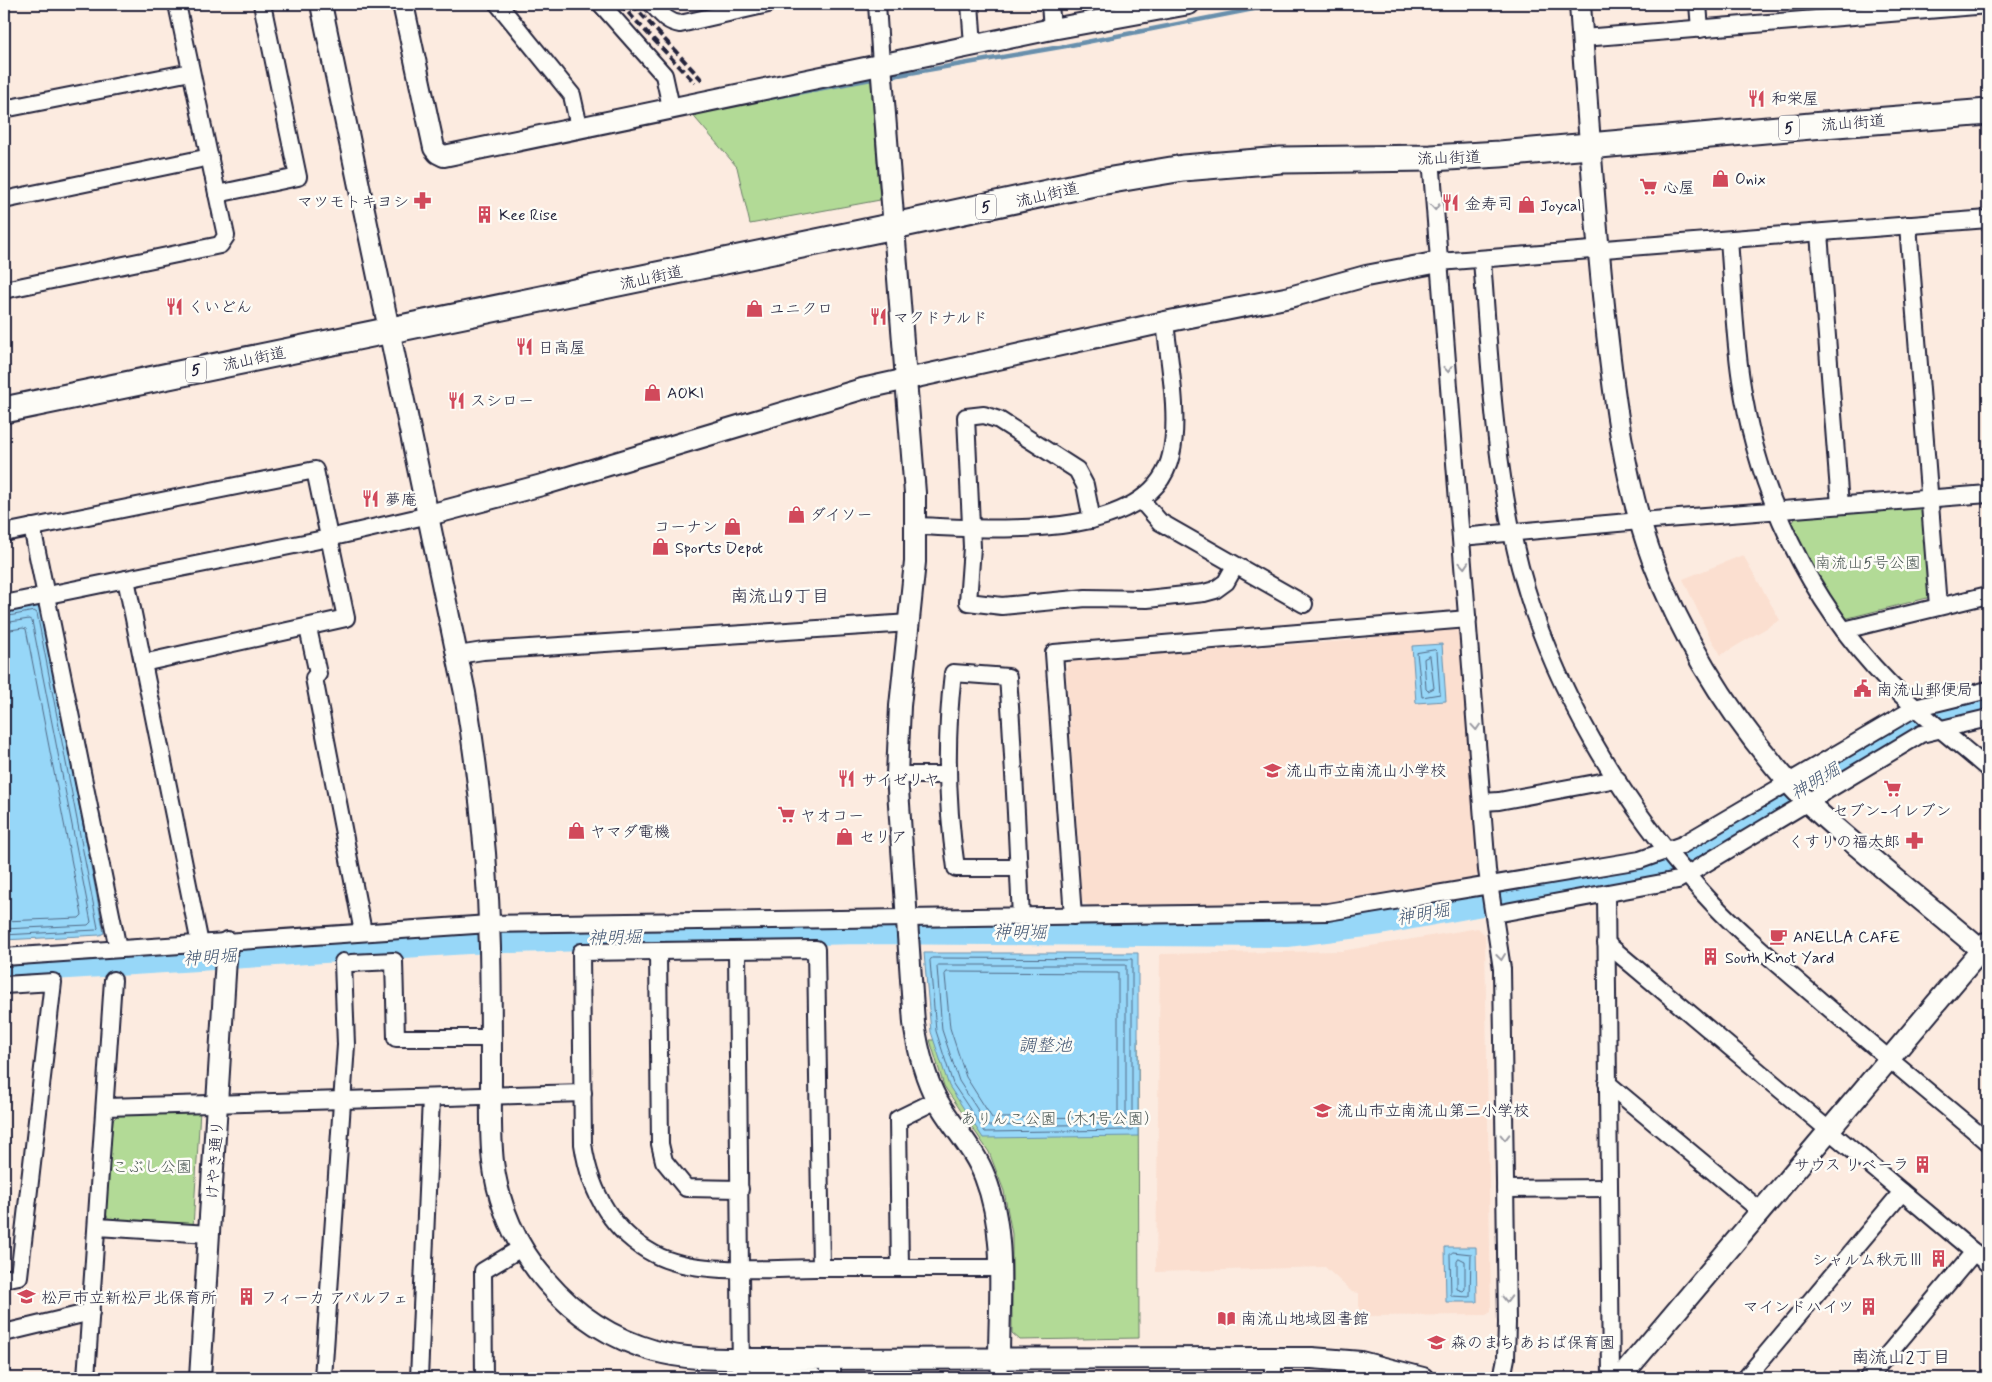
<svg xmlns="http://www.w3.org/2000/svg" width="1992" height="1382" viewBox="0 0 1992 1382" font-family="Mynerve,'Klee One',sans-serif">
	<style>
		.built { fill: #fbdfd0 }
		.green { fill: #b2da96; stroke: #6a7e68 }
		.water { fill: #97d7f8; stroke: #688fac }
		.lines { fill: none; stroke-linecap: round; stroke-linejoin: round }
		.shore { stroke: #516a87; stroke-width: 1 }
		.stream { stroke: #688fac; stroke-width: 4.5 }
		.river { stroke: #97d7f8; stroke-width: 26 }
		.pedestrian-casing { stroke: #22223b; stroke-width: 15 }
		.minor-casing { stroke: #22223b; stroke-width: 20 }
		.tertiary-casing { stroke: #22223b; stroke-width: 24 }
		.primary-casing { stroke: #22223b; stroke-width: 29 }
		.pedestrian { stroke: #fdfcf7; stroke-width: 11 }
		.minor { stroke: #fdfcf7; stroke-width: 16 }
		.tertiary { stroke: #fdfcf7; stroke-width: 20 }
		.primary { stroke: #fdfcf7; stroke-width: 25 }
		.rail { stroke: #22223b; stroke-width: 4; stroke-dasharray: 8 4; stroke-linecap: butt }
		.oneway { stroke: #9a9aa2 }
		.labels { text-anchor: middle; stroke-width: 5; stroke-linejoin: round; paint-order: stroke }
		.shield { fill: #fdfcf7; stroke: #646373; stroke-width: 1 }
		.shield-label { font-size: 15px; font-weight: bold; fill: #22223b }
		.poi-label { font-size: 16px; fill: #22223b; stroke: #fdfcf7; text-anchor: start }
		.street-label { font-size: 16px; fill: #22223b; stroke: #fdfcf7 }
		.park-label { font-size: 16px; fill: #4d5956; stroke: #fdfcf7 }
		.neighbourhood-label { font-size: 18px; fill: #22223b; stroke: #fdfcf7 }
		.water-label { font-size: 18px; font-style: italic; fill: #455874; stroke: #fdfcf7 }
	</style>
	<rect width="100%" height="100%" fill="#fcebe0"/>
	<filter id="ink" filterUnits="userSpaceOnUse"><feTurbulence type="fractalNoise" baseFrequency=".02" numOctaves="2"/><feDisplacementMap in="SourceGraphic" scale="10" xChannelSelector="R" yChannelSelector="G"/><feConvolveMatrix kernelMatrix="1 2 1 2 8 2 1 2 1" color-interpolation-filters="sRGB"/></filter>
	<g filter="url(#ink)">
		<g class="built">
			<path d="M1743,555L1780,620L1721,655L1709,635L1683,579Z"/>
			<path d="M1453,626L1459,630L1479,872L1474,878L1326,902L1090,906L1082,902L1066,668L1072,660L1345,641Z"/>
			<path d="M1478,928L1485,935L1491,1312L1486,1315L1359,1316V1293L1352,1292L1325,1267L1156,1272L1160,954L1341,951Z"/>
		</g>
		<g class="green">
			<path d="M864,76L871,82L880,200L750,224L737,167L690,112Z"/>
			<path d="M1924,507L1931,597L1844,619L1789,529L1796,517Z"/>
			<path d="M1138,1038L1139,1338L1020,1340L1012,1333V1234L1004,1191L989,1152L944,1086L930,1040Z"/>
			<path d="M200,1110L193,1228L109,1219L104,1211L113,1120L119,1114Z"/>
		</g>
		<g class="water">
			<path d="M36,606L41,609L104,933L100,935L4,940V613Z"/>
			<path d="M1442,644L1446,701L1416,703L1412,646Z"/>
			<path d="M924,953H1138V1136L983,1138L949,1086L931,1032Z"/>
			<path d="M1445,1247H1476L1477,1302H1446Z"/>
		</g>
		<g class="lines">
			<g class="shore">
				<path d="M4,617L34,611L37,613L98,928L96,930L4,935"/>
				<path d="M4,623L29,619L32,621L91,922L88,925L4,929"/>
				<path d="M4,631L23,628L26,629L82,915L79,918L4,921"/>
				<path d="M1435,650L1437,652L1440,694L1422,697L1417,653Z"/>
				<path d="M1430,656L1434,688L1428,691L1426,689L1424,659Z"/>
				<path d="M932,958L1132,959V1130L985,1132L953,1084L936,1031L930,961Z"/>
				<path d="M939,965H1126V1124L988,1126L959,1081L942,1030L937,967Z"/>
				<path d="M947,972L1118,973V1117L992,1118L966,1077L950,1028L945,975Z"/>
				<path d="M1453,1252L1471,1254L1470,1297L1451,1296L1450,1255Z"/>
				<path d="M1459,1258L1465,1261V1289L1463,1291L1457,1289V1261Z"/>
			</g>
			<g class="stream">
				<path d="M887,77L1066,46L1279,4"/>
				<path d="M764,99L877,78"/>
			</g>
			<path class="river" d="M4,970L468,941L858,931L1287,934L1380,922L1669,868L1909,724L1988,704"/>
			<defs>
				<path id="pedestrian" d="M751,1376L755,1373L815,1374"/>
				<g id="minor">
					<path d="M498,4L572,95L579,127"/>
					<path d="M601,4L664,75L671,107"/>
					<path d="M652,4C661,13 666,22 680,24L768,4"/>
					<path d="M877,4L881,64"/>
					<path d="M970,4L973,45"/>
					<path d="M1050,4L1052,29"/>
					<path d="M1698,4L1700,29"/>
					<path d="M1583,38L1988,5"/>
					<path d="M4,109L191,72"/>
					<path d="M1431,158L1487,870L1502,969L1507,1323L1506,1358L1502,1378"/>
					<path d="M217,194L298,177L262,4"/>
					<path d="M4,200L210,157"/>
					<path d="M1908,225L1938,606"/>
					<path d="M1819,233L1840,505"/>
					<path d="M1729,240C1733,287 1734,334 1741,380C1757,492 1809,601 1888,682C1919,714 1955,740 1988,769"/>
					<path d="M1482,260C1490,363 1494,467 1520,567C1551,685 1621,802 1702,892C1737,931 1777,963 1816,997C1873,1046 1931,1094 1988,1142"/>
					<path d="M1439,262L1988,219"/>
					<path d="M4,290L220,245L226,236L177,4"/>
					<path d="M1141,500L1160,522L1304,604"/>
					<path d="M1092,520L1085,485L1077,470L999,420L984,415L966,417L972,547L968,602L1002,606L1086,598L1147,599L1204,593L1215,590L1226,582L1235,566"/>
					<path d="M916,526C985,528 1151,545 1171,455C1180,418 1169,361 1165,322"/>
					<path d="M32,527L118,949"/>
					<path d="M4,533L315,470L346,618L143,663"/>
					<path d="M1461,537L1640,521L1988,494"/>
					<path d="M126,579L329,538L429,515"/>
					<path d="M4,604L126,579L200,944"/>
					<path d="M308,628L318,674L314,678L363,932"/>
					<path d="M1844,630L1988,595"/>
					<path d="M458,655L483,651L910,623"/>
					<path d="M897,775H947"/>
					<path d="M1482,802L1499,801L1617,779"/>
					<path d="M1019,868H956C946,801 945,740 953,673L1008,677C1014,757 1017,837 1021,917"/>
					<path d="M1606,894L1611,1378"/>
					<path d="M1495,914L1678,880L1921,734L1988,718"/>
					<path d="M1073,916L1054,653L1468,619"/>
					<path d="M1606,943L1988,1264"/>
					<path d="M737,950L741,1378"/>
					<path d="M658,952L660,1144L664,1161L686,1188L740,1189"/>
					<path d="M4,957L489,924L1328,912L1640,860L1682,845L1915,708L1988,690"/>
					<path d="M351,963L394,961L396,1038H491"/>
					<path d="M4,985L53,982L19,1276L4,1279"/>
					<path d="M1607,1083L1762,1212"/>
					<path d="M106,1107L583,1093"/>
					<path d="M1505,1189L1608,1188"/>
					<path d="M97,1227L209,1234"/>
					<path d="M821,1268L816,949L581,952L583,1144C590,1191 611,1231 654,1254C694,1276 770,1268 816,1268C877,1268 938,1268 999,1268"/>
					<path d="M900,1268L898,1119L937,1100"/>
					<path d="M4,1333L91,1312"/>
					<path d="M999,1358L1000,1378"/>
					<path d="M1273,1359V1378"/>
					<path d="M86,1378L113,980"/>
					<path d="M323,1378L346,1045L343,962"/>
					<path d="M419,1378L431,1098"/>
					<path d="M484,1378L483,1271L521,1248"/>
					<path d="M1746,1378L1902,1192"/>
					<path d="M1868,1378L1974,1252"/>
				</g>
				<g id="tertiary">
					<path d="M321,4L465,693C479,777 488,863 490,948C491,992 491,1036 491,1080C491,1107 490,1135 493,1162C504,1251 569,1327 655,1351C684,1359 712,1359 741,1359L1312,1358L1361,1362L1423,1378"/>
					<path d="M403,4L434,148L438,153L444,156L1052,29L1189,4"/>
					<path d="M1580,4C1587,107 1594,211 1605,315C1614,398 1624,482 1653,561C1684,643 1732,718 1790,784C1810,807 1835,827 1858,847C1901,884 1945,919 1988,956"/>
					<path d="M881,64L915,493V562L900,706L897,775L914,1023C918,1050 924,1076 937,1100C952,1127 974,1148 985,1177C1007,1233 999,1299 999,1358"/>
					<path d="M429,515L542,485L862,389L1165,322L1290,297L1366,276L1439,262"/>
					<path d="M200,1378L227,942"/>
					<path d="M830,1378V1359"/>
					<path d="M1620,1378L1988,942"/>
				</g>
				<path id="primary" d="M4,410L894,226L1094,183L1183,168L1281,160L1431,158L1500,154L1811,126L1988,112"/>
			</defs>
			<use href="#pedestrian" class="pedestrian-casing"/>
			<use href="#minor" class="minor-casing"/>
			<use href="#tertiary" class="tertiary-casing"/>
			<use href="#primary" class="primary-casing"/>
			<use href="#pedestrian" class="pedestrian"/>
			<use href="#minor" class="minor"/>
			<use href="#tertiary" class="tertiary"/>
			<use href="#primary" class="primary"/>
			<g class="rail">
				<path d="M620,4L695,83"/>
				<path d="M632,4L702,80"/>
			</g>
		</g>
		<defs><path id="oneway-chevron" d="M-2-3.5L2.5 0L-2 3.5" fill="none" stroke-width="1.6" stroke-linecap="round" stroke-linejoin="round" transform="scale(1.25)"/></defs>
		<g class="oneway">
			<use href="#oneway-chevron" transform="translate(1435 207) rotate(86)"/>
			<use href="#oneway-chevron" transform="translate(1448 369) rotate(85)"/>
			<use href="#oneway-chevron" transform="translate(1464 565) rotate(86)"/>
			<use href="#oneway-chevron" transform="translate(1476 727) rotate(86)"/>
			<use href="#oneway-chevron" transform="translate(1501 957) rotate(83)"/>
			<use href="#oneway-chevron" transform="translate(1505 1137) rotate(89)"/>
			<use href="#oneway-chevron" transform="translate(1507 1299) rotate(89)"/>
		</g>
	</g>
	<defs>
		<symbol id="restaurant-bare" viewBox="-9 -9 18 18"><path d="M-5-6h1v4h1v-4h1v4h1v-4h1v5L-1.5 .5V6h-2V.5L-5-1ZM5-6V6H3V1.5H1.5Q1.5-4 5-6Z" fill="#d1495b" stroke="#fdfcf7" stroke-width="2.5" paint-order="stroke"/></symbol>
		<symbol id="shop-bare" viewBox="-9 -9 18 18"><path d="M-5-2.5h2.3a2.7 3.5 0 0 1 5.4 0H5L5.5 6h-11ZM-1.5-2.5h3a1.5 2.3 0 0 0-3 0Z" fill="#d1495b" stroke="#fdfcf7" stroke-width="2.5" paint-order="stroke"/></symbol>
		<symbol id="supermarket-bare" viewBox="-9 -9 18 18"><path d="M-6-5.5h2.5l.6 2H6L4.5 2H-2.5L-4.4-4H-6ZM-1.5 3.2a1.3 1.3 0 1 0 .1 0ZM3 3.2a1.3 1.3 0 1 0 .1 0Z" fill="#d1495b" stroke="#fdfcf7" stroke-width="2.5" paint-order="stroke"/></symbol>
		<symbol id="pharmacy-bare" viewBox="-9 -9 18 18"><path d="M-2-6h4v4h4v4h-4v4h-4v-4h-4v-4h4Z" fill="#d1495b" stroke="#fdfcf7" stroke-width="2.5" paint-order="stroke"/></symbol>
		<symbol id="building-bare" viewBox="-9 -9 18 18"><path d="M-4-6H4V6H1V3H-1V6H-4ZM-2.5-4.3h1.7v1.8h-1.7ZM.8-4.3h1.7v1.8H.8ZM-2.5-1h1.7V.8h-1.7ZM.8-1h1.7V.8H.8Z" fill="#d1495b" stroke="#fdfcf7" stroke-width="2.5" paint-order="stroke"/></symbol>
		<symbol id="civic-bare" viewBox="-9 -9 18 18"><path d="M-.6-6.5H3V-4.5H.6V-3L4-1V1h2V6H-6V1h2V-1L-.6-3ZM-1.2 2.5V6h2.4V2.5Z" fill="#d1495b" stroke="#fdfcf7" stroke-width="2.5" paint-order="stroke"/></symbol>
		<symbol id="school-bare" viewBox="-9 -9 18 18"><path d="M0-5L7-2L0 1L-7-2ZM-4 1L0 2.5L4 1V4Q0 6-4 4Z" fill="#d1495b" stroke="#fdfcf7" stroke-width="2.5" paint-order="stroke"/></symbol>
		<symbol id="cafe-bare" viewBox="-9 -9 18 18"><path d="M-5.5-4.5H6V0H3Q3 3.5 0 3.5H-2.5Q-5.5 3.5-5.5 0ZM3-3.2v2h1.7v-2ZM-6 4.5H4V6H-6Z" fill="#d1495b" stroke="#fdfcf7" stroke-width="2.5" paint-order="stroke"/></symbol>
		<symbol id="library-bare" viewBox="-9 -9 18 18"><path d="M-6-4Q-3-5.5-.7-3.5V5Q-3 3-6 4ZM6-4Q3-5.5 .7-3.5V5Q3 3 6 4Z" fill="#d1495b" stroke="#fdfcf7" stroke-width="2.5" paint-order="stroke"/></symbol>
	</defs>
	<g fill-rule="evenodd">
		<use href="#restaurant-bare" x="1744" y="86" width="25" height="25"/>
		<use href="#shop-bare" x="1708" y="166" width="25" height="25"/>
		<use href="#supermarket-bare" x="1636" y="174" width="25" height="25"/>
		<use href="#pharmacy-bare" x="410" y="188" width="25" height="25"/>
		<use href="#restaurant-bare" x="1438" y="190" width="25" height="25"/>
		<use href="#shop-bare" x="1514" y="192" width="25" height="25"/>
		<use href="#building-bare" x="472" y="202" width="25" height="25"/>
		<use href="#restaurant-bare" x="162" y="294" width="25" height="25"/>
		<use href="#shop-bare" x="742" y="296" width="25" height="25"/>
		<use href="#restaurant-bare" x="866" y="304" width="25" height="25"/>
		<use href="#restaurant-bare" x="512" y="334" width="25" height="25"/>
		<use href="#shop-bare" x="640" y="380" width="25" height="25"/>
		<use href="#restaurant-bare" x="444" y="388" width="25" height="25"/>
		<use href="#restaurant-bare" x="358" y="486" width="25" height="25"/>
		<use href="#shop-bare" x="784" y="502" width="25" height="25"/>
		<use href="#shop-bare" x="720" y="514" width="25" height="25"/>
		<use href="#shop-bare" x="648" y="534" width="25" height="25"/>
		<use href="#civic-bare" x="1850" y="676" width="25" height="25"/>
		<use href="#school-bare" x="1260" y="758" width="25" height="25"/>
		<use href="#restaurant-bare" x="834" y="766" width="25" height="25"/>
		<use href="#supermarket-bare" x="1880" y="776" width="25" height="25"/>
		<use href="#supermarket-bare" x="774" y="802" width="25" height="25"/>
		<use href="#shop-bare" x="564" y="818" width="25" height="25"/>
		<use href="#shop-bare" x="832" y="824" width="25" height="25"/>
		<use href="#pharmacy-bare" x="1902" y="828" width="25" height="25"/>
		<use href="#cafe-bare" x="1766" y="924" width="25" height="25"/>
		<use href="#building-bare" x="1698" y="944" width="25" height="25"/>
		<use href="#school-bare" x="1310" y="1098" width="25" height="25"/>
		<use href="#building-bare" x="1910" y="1152" width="25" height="25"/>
		<use href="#building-bare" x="1926" y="1246" width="25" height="25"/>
		<use href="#school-bare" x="14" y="1284" width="25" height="25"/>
		<use href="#building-bare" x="234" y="1284" width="25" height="25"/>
		<use href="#building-bare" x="1856" y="1294" width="25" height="25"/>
		<use href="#library-bare" x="1214" y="1306" width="25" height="25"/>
		<use href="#school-bare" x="1424" y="1330" width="25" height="25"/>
	</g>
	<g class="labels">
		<g class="shield">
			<rect x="1779" y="115.5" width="20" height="25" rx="4"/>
			<rect x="976" y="194.5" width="20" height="25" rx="4"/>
			<rect x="186" y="357.5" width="20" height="25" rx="4"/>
		</g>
		<g class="shield-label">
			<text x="1789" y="133">5</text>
			<text x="986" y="212">5</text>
			<text x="196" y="375">5</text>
		</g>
		<g class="poi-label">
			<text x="1771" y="104">和栄屋</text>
			<text x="1735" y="184">Onix</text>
			<text x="1663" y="193">心屋</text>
			<text x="409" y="207" text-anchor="end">マツモトキヨシ</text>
			<text x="1465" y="209">金寿司</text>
			<text x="1540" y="211">Joycal</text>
			<text x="499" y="220">Kee Rise</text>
			<text x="188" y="312">くいどん</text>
			<text x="769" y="314">ユニクロ</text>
			<text x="893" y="323">マクドナルド</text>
			<text x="538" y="353">日高屋</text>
			<text x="667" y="398">AOKI</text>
			<text x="470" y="406">スシロー</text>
			<text x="385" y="505">夢庵</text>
			<text x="810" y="520">ダイソー</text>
			<text x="718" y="532" text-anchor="end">コーナン</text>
			<text x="675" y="553">Sports Depot</text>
			<text x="1877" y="695">南流山郵便局</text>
			<text x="1286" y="776">流山市立南流山小学校</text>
			<text x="861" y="785">サイゼリヤ</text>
			<text x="1892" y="816" text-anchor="middle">セブン-イレブン</text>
			<text x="800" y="821">ヤオコー</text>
			<text x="590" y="837">ヤマダ電機</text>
			<text x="859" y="842">セリア</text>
			<text x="1900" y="847" text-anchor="end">くすりの福太郎</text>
			<text x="1793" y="942">ANELLA CAFE</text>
			<text x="1725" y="963">South Knot Yard</text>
			<text x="1337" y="1116">流山市立南流山第二小学校</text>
			<text x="1909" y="1170" text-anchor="end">サウス リベーラ</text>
			<text x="1924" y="1265" text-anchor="end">シャルム秋元Ⅲ</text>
			<text x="41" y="1303">松戸市立新松戸北保育所</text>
			<text x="261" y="1303">フィーカ アパルフェ</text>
			<text x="1854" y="1312" text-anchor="end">マインドハイツ</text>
			<text x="1241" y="1324">南流山地域図書館</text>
			<text x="1451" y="1348">森のまち あおば保育園</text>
		</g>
		<g class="street-label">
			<text transform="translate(1853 122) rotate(-4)" y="6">流山街道</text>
			<text transform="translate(1449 157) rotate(-2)" y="6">流山街道</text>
			<text transform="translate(1047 194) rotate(-13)" y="6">流山街道</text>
			<text transform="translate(651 277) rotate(-12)" y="6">流山街道</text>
			<text transform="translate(254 358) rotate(-12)" y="6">流山街道</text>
			<text transform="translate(214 1160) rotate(-86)" y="6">けやき通り</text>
		</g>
		<g class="park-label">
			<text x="1868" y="568">南流山5号公園</text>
			<text x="1060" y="1124">ありんこ公園（木1号公園）</text>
			<text x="152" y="1172">こぶし公園</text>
		</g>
		<g class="neighbourhood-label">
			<text x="780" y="602">南流山9丁目</text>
			<text x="1901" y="1363">南流山2丁目</text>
		</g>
		<g class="water-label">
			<text transform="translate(1815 781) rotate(-31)" y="6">神明堀</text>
			<text transform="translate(1423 914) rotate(-10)" y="6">神明堀</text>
			<text x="1020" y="938">神明堀</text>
			<text transform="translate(615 937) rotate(-1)" y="6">神明堀</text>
			<text transform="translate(210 957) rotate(-4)" y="6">神明堀</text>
			<text x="1045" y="1051">調整池</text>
		</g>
	</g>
	<rect width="1992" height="1382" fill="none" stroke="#fdfcf7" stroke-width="20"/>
	<rect x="10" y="10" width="1972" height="1362" fill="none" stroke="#22223b" stroke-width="2" filter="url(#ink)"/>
</svg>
